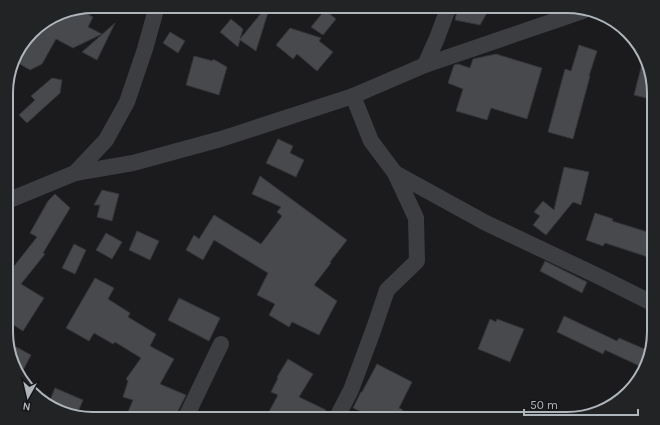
<svg xmlns="http://www.w3.org/2000/svg" width="660" height="425" viewBox="0 0 660 425" font-family="Karla,sans-serif">
	<style>
		.building { fill: #48494d; stroke: #353639 }
		.lines { fill: none; stroke-linecap: round; stroke-linejoin: round }
		.minor { stroke: #3c3e42; stroke-width: 16 }
		.rim { fill: none; stroke: #aeb5bb; stroke-width: 2 }
	</style>
	<rect width="100%" height="100%" fill="#1b1b1d"/>
	<g class="building">
		<path d="M267,6H270L256,51L240,40L238,47L220,32L231,19L243,29L240,39Z"/>
		<path d="M458,6H491L480,25L455,20Z"/>
		<path d="M78,9L93,17L88,27L102,34L73,48L56,39L42,64L30,70L13,60L15,54L35,28L60,13Z"/>
		<path d="M325,10L336,19L323,35L311,27Z"/>
		<path d="M115,23L97,60L82,52Z"/>
		<path d="M290,28L321,38L319,41L333,52L317,71L297,54L293,59L276,45Z"/>
		<path d="M170,32L185,41L178,53L163,43Z"/>
		<path d="M579,45L597,51L589,76H590L573,139L548,132L565,69L571,71Z"/>
		<path d="M496,54L542,68L527,119L491,108L487,120L456,111L463,89L448,83L454,65L458,64L470,68L473,59Z"/>
		<path d="M194,56L213,61V59L227,67L219,95L186,85Z"/>
		<path d="M644,56L654,87V100L634,95Z"/>
		<path d="M52,78L62,80L60,93L27,123L19,115L35,100L31,96Z"/>
		<path d="M278,139L293,146L290,153L304,160L296,177L266,163Z"/>
		<path d="M564,167L589,172L581,205L573,202L546,235L533,225L540,216L534,212L543,201L554,210Z"/>
		<path d="M260,176L347,240L330,262L331,263L314,285L337,301L319,335L292,322L289,327L269,315L275,304L257,295L268,273L214,240L203,260L186,250L194,235L199,239L214,215L261,244L282,216L277,212L281,207L252,194Z"/>
		<path d="M102,190L119,194L112,221L97,217L100,205H94Z"/>
		<path d="M55,194L70,208L43,253L45,254L21,284L44,298L23,331L7,321V275L37,237L30,233L48,201Z"/>
		<path d="M595,213L613,219L612,221L654,234V259L605,243L603,246L586,240Z"/>
		<path d="M137,231L159,241L150,260L129,250Z"/>
		<path d="M106,233L122,242L112,259L96,250Z"/>
		<path d="M74,244L86,250L75,274L62,268Z"/>
		<path d="M545,261L587,282L582,293L540,271Z"/>
		<path d="M95,278L114,288L108,299L130,313L128,317L156,334L150,346L174,359L160,384L186,395L176,415V419H125L133,400L123,397L128,381L126,379L141,358L115,342L113,344L94,333L89,341L66,328Z"/>
		<path d="M179,298L220,318L209,341L168,320Z"/>
		<path d="M564,316L617,341L619,338L649,351L644,368L605,350L603,354L557,332Z"/>
		<path d="M490,319L496,322L497,319L524,329L510,362L478,349Z"/>
		<path d="M7,342L31,355L19,378L18,376Z"/>
		<path d="M288,359L313,374L299,397L326,410L322,419H265L278,395L271,392L278,378L277,377Z"/>
		<path d="M377,364L412,382L399,408L403,410L399,419H378L353,408L361,392H362Z"/>
		<path d="M55,388L83,400L77,414L48,405Z"/>
	</g>
	<g class="lines">
		<g class="minor">
			<path d="M425,65L437,38L449,6"/>
			<path d="M75,173L106,140L127,102L145,49L157,6"/>
			<path d="M395,173L486,223L600,277L654,304"/>
			<path d="M7,201L75,173L133,163L221,139L353,96L425,65L583,11"/>
			<path d="M185,419L221,344"/>
			<path d="M336,419L351,390L373,331L387,290L417,261L416,218L395,173L371,141L353,96"/>
		</g>
	</g>
	<path d="M0 0H660V425H0ZM93 13H567A80 80 0 0 1 647 93V332A80 80 0 0 1 567 412H93A80 80 0 0 1 13 332V93A80 80 0 0 1 93 13Z" fill="#222325" fill-rule="evenodd"/>
	<path class="rim" d="M93 13H567A80 80 0 0 1 647 93V332A80 80 0 0 1 567 412H93A80 80 0 0 1 13 332V93A80 80 0 0 1 93 13Z"/>
	<g transform="translate(28 397) rotate(188)" stroke="#161618" stroke-width="3" paint-order="stroke">
	<path d="M0-3L7 15L0 10L-7 15Z" fill="#aeb5bb"/>
	<text y="-6" font-size="11" font-weight="bold" text-anchor="middle" fill="#aeb5bb">N</text>
	</g>
	<path d="M524 409v6h114v-6" fill="none" stroke="#aeb5bb" stroke-width="2"/>
	<text x="530" y="409" font-size="12" fill="#aeb5bb" stroke="#161618" stroke-width="3" paint-order="stroke">50 m</text>
</svg>
